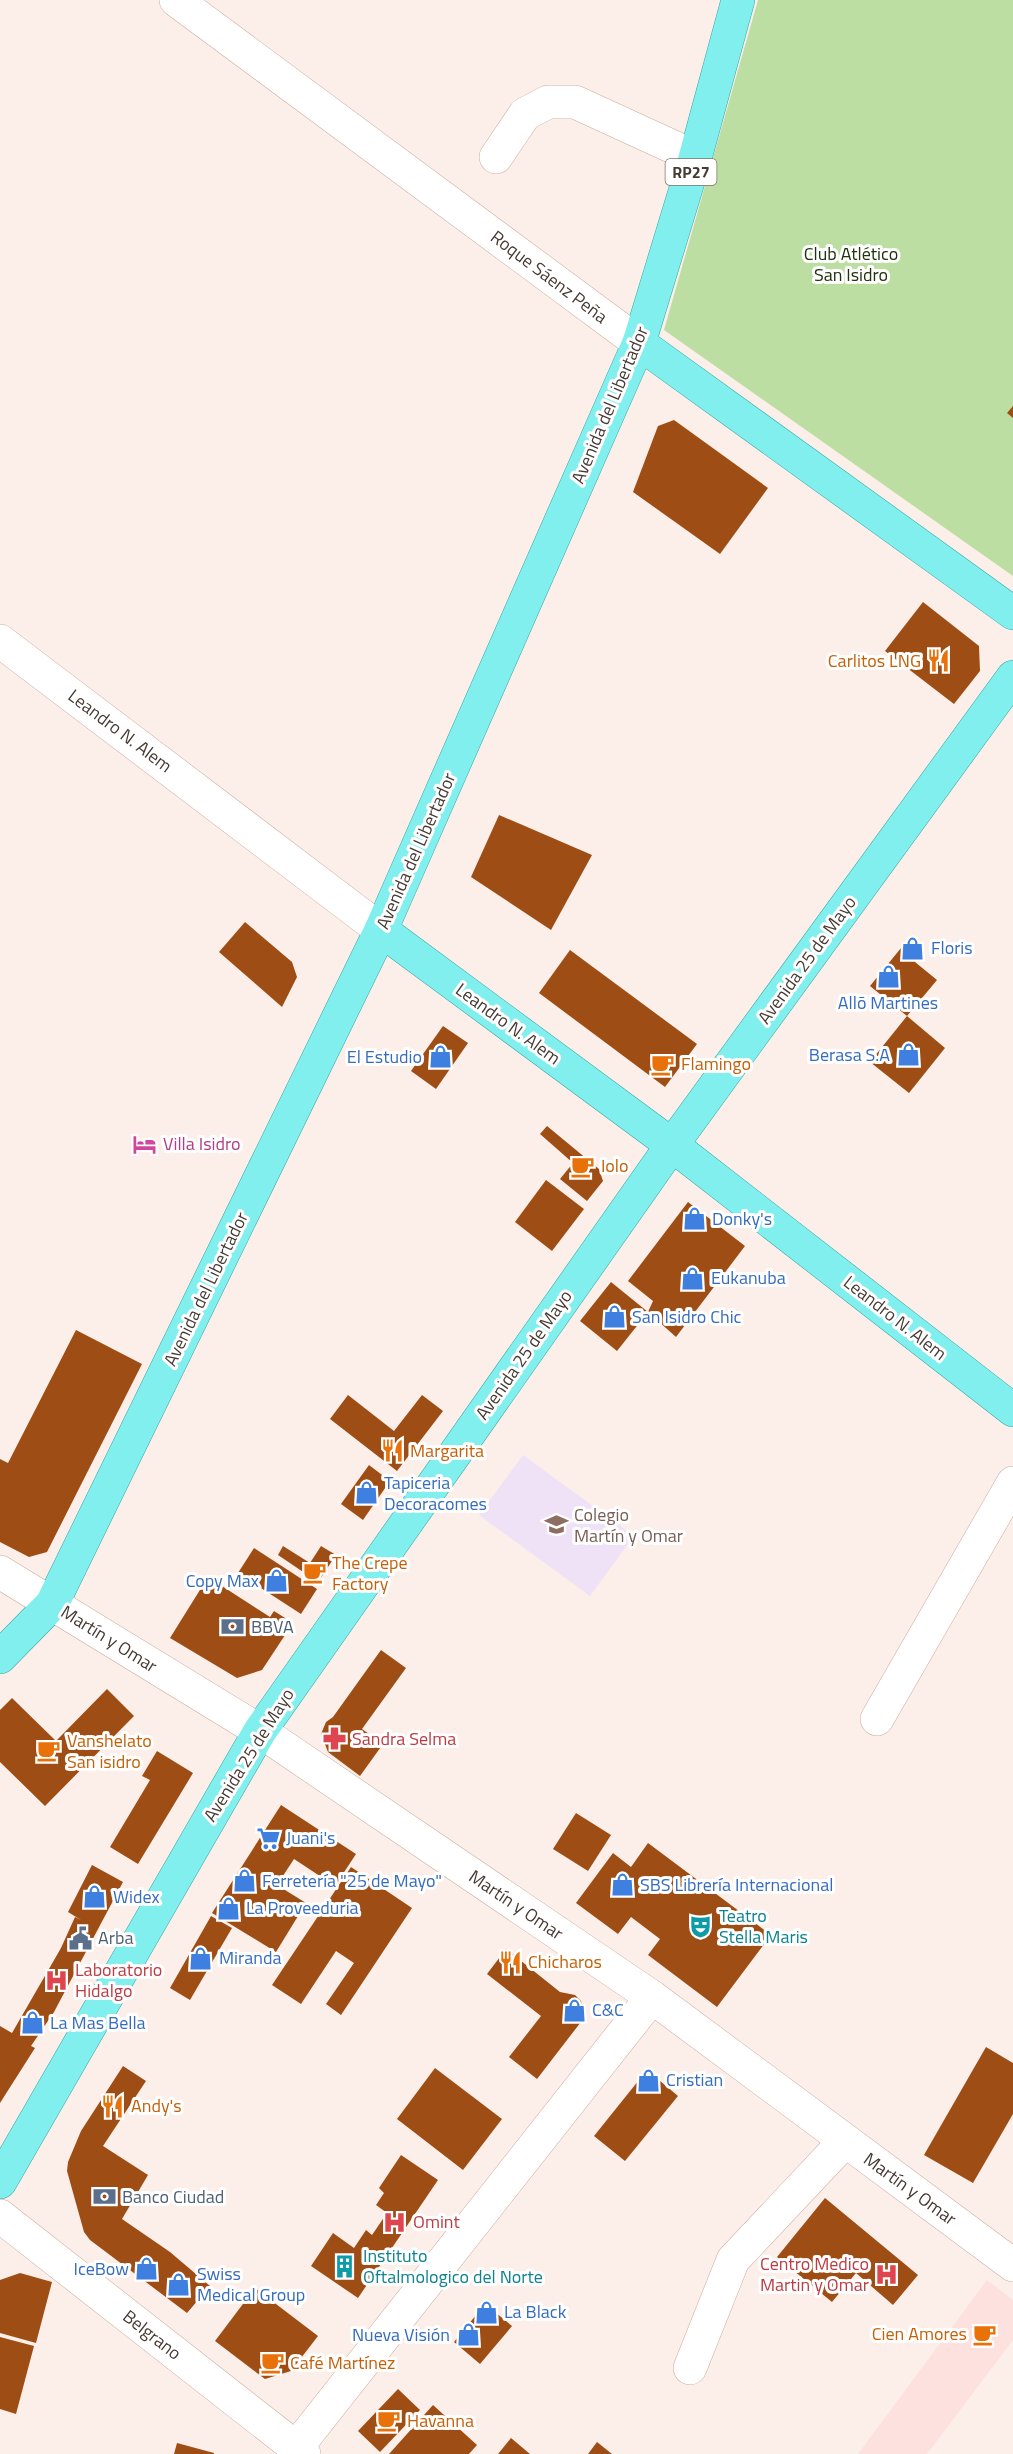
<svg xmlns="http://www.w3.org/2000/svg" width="1013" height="2454" viewBox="0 0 1013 2454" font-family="'Titillium Web',sans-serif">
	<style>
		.commercial { fill: #fce1df }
		.education { fill: #efe2f6 }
		.green { fill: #bddea2 }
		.building { fill: #9e4d14 }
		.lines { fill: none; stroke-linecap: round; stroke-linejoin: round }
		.minor-casing { stroke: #ccac9f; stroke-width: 34 }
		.major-casing { stroke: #36a8a5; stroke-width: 34 }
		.minor { stroke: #fff; stroke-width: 33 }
		.major { stroke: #81efee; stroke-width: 33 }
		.labels { text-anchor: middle; stroke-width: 6; stroke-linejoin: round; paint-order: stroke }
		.shield { fill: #fff; stroke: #7e7571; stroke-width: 1.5 }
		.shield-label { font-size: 16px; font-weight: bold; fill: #473a34 }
		.park-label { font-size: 18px; fill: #20320e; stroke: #fff }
		.street-label { font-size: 18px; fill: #473a34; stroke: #fff }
		.food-label { font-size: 18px; fill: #c56008; stroke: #fff; text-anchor: start }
		.shop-label { font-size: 18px; fill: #366cbe; stroke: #fff; text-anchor: start }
		.hotel-label { font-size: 18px; fill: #b23c85; stroke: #fff; text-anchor: start }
		.education-label { font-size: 18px; fill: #785e54; stroke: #fff; text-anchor: start }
		.service-label { font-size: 18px; fill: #4e5e75; stroke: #fff; text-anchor: start }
		.health-label { font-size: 18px; fill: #be3a42; stroke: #fff; text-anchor: start }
		.culture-label { font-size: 18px; fill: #0d838f; stroke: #fff; text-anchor: start }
	</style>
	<rect width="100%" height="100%" fill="#fcefe9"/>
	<path class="commercial" d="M987,2280L1013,2300V2340L927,2454H858Z"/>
	<path class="education" d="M523,1455L634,1536L590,1596L479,1515Z"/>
	<path class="green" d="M758,0H1013V576L664,330Z"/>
	<g class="building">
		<path d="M1013,406V418L1007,413Z"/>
		<path d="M674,420L768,488L720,554L633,492L658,426Z"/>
		<path d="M923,602L979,646L980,671L954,704L885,651Z"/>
		<path d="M499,815L592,855L551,930L471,877Z"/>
		<path d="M245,922L292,962L297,977L282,1007L219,952Z"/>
		<path d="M910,937L924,950L915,962L937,980L907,1016L870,986Z"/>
		<path d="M570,950L697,1044L665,1087L539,993Z"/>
		<path d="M907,1016L945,1048L909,1093L870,1062Z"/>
		<path d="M443,1026L468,1043L436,1089L411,1071Z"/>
		<path d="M547,1126L599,1169L603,1181L587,1201L560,1179L573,1163L540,1134Z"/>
		<path d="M546,1180L584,1209L552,1251L515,1222Z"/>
		<path d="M688,1202L745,1246L676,1337L648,1312L653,1301L628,1281Z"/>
		<path d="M611,1282L648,1312L617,1351L580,1321Z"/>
		<path d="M76,1330L142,1364L47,1552L29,1557L0,1542V1459L8,1463Z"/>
		<path d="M348,1395L394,1431L422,1395L443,1411L397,1471L330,1419Z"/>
		<path d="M369,1465L390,1481L363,1520L341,1504Z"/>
		<path d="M283,1546L310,1563L321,1546L336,1555L318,1582L278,1555Z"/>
		<path d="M254,1548L317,1589L301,1614L238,1573Z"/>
		<path d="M208,1577L270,1617L274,1611L293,1623L262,1670L237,1678L170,1638Z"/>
		<path d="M381,1650L406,1668L362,1729L383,1744L360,1776L328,1752L321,1734L326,1722L333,1717Z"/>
		<path d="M107,1689L134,1716L45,1806L0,1762V1710L12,1698L56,1741Z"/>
		<path d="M157,1751L193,1773L138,1864L110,1847L150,1780L142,1776Z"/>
		<path d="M281,1805L356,1854L335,1886L294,1859L277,1885L306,1903L276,1952L212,1913Z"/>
		<path d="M576,1813L611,1835L588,1871L553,1849Z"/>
		<path d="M648,1843L771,1935L717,2007L648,1955L660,1939L631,1917L618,1934L576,1903L613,1853L631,1867Z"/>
		<path d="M92,1865L123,1882L54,2012L31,2046L35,2048L0,2103V2026L12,2033L61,1948L75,1917L81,1920L68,1912Z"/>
		<path d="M351,1867L412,1908L341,2015L326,2004L354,1963L336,1951L301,2004L272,1985Z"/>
		<path d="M211,1916L232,1928L190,2000L170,1988Z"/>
		<path d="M506,1949L560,1992L575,1995L581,2001L584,2018L537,2079L509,2057L541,2016L487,1974Z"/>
		<path d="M986,2047L1013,2063V2114L973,2183L924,2155Z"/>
		<path d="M123,2066L146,2081L103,2146L148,2175L122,2219L170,2252L210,2286L187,2313L90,2240L84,2232L67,2171L68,2162L81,2131Z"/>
		<path d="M435,2068L502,2119L463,2170L397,2119Z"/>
		<path d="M647,2070L678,2096L625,2161L594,2136Z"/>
		<path d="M401,2155L438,2180L358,2298L311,2266L333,2233L354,2248L366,2230L372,2235L387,2213L376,2205L384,2193L379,2188Z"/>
		<path d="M825,2198L918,2275L893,2305L856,2273L832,2302L777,2257Z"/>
		<path d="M20,2273L52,2282L36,2343L0,2333V2280Z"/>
		<path d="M255,2288L318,2336L291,2371L265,2379L215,2341Z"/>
		<path d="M485,2304L512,2326L480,2364L454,2342Z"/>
		<path d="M0,2337L34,2346L16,2414L0,2409Z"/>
		<path d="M398,2389L420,2410L380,2452L358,2431Z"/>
		<path d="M433,2405L477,2445L469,2454H389Z"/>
		<path d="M511,2438L530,2454H498Z"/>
		<path d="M597,2442L612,2454H588Z"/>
		<path d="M177,2443L214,2453V2454H174Z"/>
	</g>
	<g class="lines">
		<defs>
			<g id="minor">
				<path d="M176,0L639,343"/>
				<path d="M496,157L525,114L548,102H575L695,157"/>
				<path d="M0,641L381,930"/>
				<path d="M0,1572L260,1731L652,1997L1013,2265"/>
				<path d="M877,1719L1013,1483"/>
				<path d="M0,2216L304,2454"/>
				<path d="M690,2368L733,2260L845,2141"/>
				<path d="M295,2454L296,2448L652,1997"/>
			</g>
			<g id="major">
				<path d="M639,343L1013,613"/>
				<path d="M381,930L672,1145L1013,1410"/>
				<path d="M0,1657L52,1604L381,930L639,343L694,162L738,0"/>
				<path d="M0,2182L260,1731L672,1145L1013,677"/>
			</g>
		</defs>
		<use href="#minor" class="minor-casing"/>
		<use href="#major" class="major-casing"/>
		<use href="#minor" class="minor"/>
		<use href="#major" class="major"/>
	</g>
	<defs>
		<symbol id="restaurant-bare" viewBox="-9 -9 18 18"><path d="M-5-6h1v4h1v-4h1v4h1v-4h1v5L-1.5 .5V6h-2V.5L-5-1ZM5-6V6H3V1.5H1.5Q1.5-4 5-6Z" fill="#e8710a" stroke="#fff" stroke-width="2.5" paint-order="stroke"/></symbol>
		<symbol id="shop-bare" viewBox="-9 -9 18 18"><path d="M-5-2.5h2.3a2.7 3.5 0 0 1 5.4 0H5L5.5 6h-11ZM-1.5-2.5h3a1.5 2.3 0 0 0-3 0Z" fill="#3f7fe0" stroke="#fff" stroke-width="2.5" paint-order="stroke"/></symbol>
		<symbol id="cafe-bare" viewBox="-9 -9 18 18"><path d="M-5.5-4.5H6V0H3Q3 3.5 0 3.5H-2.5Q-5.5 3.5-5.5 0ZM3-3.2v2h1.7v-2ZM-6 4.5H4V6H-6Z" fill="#e8710a" stroke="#fff" stroke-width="2.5" paint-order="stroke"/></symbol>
		<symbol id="hotel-bare" viewBox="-9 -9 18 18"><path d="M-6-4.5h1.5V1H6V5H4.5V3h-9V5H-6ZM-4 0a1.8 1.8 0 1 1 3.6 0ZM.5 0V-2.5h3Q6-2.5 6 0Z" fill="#d1479c" stroke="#fff" stroke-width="2.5" paint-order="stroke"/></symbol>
		<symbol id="school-bare" viewBox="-9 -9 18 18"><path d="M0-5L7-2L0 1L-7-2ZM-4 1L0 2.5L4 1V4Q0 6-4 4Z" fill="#8d6e63" stroke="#fff" stroke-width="2.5" paint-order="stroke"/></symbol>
		<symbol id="bank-bare" viewBox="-9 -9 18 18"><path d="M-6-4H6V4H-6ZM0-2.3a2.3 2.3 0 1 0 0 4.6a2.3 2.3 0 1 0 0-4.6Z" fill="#5c6f8a" stroke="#fff" stroke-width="2.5" paint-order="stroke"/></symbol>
		<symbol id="pharmacy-bare" viewBox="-9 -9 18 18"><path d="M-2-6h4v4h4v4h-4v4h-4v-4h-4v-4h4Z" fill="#e0444e" stroke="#fff" stroke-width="2.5" paint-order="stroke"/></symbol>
		<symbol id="supermarket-bare" viewBox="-9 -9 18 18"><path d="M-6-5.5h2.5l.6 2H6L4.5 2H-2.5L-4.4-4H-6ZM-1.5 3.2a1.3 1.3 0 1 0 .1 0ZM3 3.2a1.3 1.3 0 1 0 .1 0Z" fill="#3f7fe0" stroke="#fff" stroke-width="2.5" paint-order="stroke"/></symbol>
		<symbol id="theatre-bare" viewBox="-9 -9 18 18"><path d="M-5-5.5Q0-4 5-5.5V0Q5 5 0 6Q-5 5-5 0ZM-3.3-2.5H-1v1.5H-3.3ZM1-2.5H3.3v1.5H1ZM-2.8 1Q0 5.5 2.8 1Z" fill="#0f9aa8" stroke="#fff" stroke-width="2.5" paint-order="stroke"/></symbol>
		<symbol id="civic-bare" viewBox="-9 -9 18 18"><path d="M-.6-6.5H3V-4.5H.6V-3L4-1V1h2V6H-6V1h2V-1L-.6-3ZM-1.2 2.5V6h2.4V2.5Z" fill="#5c6f8a" stroke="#fff" stroke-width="2.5" paint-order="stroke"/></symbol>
		<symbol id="hospital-bare" viewBox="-9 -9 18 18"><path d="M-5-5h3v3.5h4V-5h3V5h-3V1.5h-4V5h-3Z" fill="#e0444e" stroke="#fff" stroke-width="2.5" paint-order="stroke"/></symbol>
		<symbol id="building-bare" viewBox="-9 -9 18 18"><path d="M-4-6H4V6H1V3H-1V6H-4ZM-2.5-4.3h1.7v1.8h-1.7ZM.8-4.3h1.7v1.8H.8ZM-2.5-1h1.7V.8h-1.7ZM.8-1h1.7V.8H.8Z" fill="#0f9aa8" stroke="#fff" stroke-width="2.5" paint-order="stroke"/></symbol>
	</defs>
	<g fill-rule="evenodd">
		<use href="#restaurant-bare" x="922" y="644" width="33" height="33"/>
		<use href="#shop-bare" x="896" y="932" width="33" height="33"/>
		<use href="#shop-bare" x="872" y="960" width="33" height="33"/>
		<use href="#shop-bare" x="892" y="1038" width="33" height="33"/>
		<use href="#shop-bare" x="424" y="1040" width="33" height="33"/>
		<use href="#cafe-bare" x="646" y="1048" width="33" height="33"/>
		<use href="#hotel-bare" x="128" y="1128" width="33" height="33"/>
		<use href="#cafe-bare" x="566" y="1150" width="33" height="33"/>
		<use href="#shop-bare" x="678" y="1202" width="33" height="33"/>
		<use href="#shop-bare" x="676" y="1262" width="33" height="33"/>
		<use href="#shop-bare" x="598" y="1300" width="33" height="33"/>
		<use href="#restaurant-bare" x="376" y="1434" width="33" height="33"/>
		<use href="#shop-bare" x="350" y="1476" width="33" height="33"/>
		<use href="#school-bare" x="540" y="1508" width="33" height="33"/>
		<use href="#cafe-bare" x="298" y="1556" width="33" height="33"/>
		<use href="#shop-bare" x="260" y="1564" width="33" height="33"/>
		<use href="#bank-bare" x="216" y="1610" width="33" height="33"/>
		<use href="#pharmacy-bare" x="318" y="1722" width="33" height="33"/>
		<use href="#cafe-bare" x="32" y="1734" width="33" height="33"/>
		<use href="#supermarket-bare" x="252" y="1822" width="33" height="33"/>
		<use href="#shop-bare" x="228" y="1864" width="33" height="33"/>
		<use href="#shop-bare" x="606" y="1868" width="33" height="33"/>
		<use href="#shop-bare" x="78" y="1880" width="33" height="33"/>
		<use href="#shop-bare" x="212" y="1892" width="33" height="33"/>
		<use href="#theatre-bare" x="684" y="1910" width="33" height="33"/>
		<use href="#civic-bare" x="64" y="1922" width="33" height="33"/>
		<use href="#shop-bare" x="184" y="1942" width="33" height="33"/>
		<use href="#restaurant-bare" x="494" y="1946" width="33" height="33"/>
		<use href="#hospital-bare" x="40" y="1964" width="33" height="33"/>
		<use href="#shop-bare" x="558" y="1994" width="33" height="33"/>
		<use href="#shop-bare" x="16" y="2006" width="33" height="33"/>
		<use href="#shop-bare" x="632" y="2064" width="33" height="33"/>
		<use href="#restaurant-bare" x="96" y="2090" width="33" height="33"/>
		<use href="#bank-bare" x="88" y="2180" width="33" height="33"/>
		<use href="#hospital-bare" x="378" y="2206" width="33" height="33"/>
		<use href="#building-bare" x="328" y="2250" width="33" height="33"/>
		<use href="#shop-bare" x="130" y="2252" width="33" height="33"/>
		<use href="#hospital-bare" x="870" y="2258" width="33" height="33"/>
		<use href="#shop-bare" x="162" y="2268" width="33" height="33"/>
		<use href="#shop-bare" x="470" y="2296" width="33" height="33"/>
		<use href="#cafe-bare" x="968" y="2318" width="33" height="33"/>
		<use href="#shop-bare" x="452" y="2318" width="33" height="33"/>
		<use href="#cafe-bare" x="256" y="2346" width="33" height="33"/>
		<use href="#cafe-bare" x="372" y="2404" width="33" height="33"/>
	</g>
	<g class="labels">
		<rect class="shield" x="665.5" y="159" width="51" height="26" rx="4.5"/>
		<g class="shield-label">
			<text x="691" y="178">RP27</text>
		</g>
		<g class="park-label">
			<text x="851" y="260">Club Atlético<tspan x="851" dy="21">San Isidro</tspan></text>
		</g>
		<g class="street-label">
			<text transform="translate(549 277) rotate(37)" y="6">Roque Sáenz Peña</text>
			<text transform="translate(610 405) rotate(-67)" y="6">Avenida del Libertador</text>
			<text transform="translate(120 731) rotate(37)" y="6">Leandro N. Alem</text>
			<text transform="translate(416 851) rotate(-66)" y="6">Avenida del Libertador</text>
			<text transform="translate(807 960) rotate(-54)" y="6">Avenida 25 de Mayo</text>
			<text transform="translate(508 1024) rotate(36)" y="6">Leandro N. Alem</text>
			<text transform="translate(206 1289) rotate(-64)" y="6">Avenida del Libertador</text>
			<text transform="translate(895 1318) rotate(38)" y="6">Leandro N. Alem</text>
			<text transform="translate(524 1355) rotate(-55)" y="6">Avenida 25 de Mayo</text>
			<text transform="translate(109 1639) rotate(32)" y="6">Martín y Omar</text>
			<text transform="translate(249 1755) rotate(-58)" y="6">Avenida 25 de Mayo</text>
			<text transform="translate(516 1905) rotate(34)" y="6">Martín y Omar</text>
			<text transform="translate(910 2189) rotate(36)" y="6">Martín y Omar</text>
			<text transform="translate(152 2335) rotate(38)" y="6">Belgrano</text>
		</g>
		<g class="food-label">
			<text x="921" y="667" text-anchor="end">Carlitos LNG</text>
			<text x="681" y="1070">Flamingo</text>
			<text x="601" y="1172">Iolo</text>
			<text x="410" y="1457">Margarita</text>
			<text x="332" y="1569">The Crepe<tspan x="332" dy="21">Factory</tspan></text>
			<text x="67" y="1747">Vanshelato<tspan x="67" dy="21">San isidro</tspan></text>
			<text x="528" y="1968">Chicharos</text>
			<text x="131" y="2112">Andy's</text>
			<text x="967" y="2340" text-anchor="end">Cien Amores</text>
			<text x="290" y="2369">Café Martínez</text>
			<text x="407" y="2427">Havanna</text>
		</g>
		<g class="shop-label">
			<text x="931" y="954">Floris</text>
			<text x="888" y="1009" text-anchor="middle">Allō Martines</text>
			<text x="890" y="1061" text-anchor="end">Berasa S.A</text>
			<text x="422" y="1063" text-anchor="end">El Estudio</text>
			<text x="712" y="1225">Donky's</text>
			<text x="711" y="1284">Eukanuba</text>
			<text x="632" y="1323">San Isidro Chic</text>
			<text x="384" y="1489">Tapiceria<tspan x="384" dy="21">Decoracomes</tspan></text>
			<text x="259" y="1587" text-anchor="end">Copy Max</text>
			<text x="286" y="1844">Juani's</text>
			<text x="262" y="1887">Ferretería "25 de Mayo"</text>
			<text x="640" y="1891">SBS Librería Internacional</text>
			<text x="113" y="1903">Widex</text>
			<text x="246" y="1914">La Proveeduria</text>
			<text x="219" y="1964">Miranda</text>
			<text x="592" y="2016">C&amp;C</text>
			<text x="50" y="2029">La Mas Bella</text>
			<text x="666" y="2086">Cristian</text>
			<text x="129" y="2275" text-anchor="end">IceBow</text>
			<text x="197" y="2280">Swiss<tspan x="197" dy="21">Medical Group</tspan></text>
			<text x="504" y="2318">La Black</text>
			<text x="450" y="2341" text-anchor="end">Nueva Visión</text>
		</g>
		<g class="hotel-label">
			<text x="163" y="1150">Villa Isidro</text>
		</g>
		<g class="education-label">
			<text x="574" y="1521">Colegio<tspan x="574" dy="21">Martín y Omar</tspan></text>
		</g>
		<g class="service-label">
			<text x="251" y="1633">BBVA</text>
			<text x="98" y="1944">Arba</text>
			<text x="122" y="2203">Banco Ciudad</text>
		</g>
		<g class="health-label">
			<text x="352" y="1745">Sandra Selma</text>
			<text x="75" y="1976">Laboratorio<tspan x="75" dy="21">Hidalgo</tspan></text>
			<text x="413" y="2228">Omint</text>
			<text x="869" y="2270" text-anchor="end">Centro Medico<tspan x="869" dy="21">Martin y Omar</tspan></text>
		</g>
		<g class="culture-label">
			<text x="719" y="1922">Teatro<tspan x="719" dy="21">Stella Maris</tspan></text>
			<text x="363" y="2262">Instituto<tspan x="363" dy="21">Oftalmologico del Norte</tspan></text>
		</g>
	</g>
</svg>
